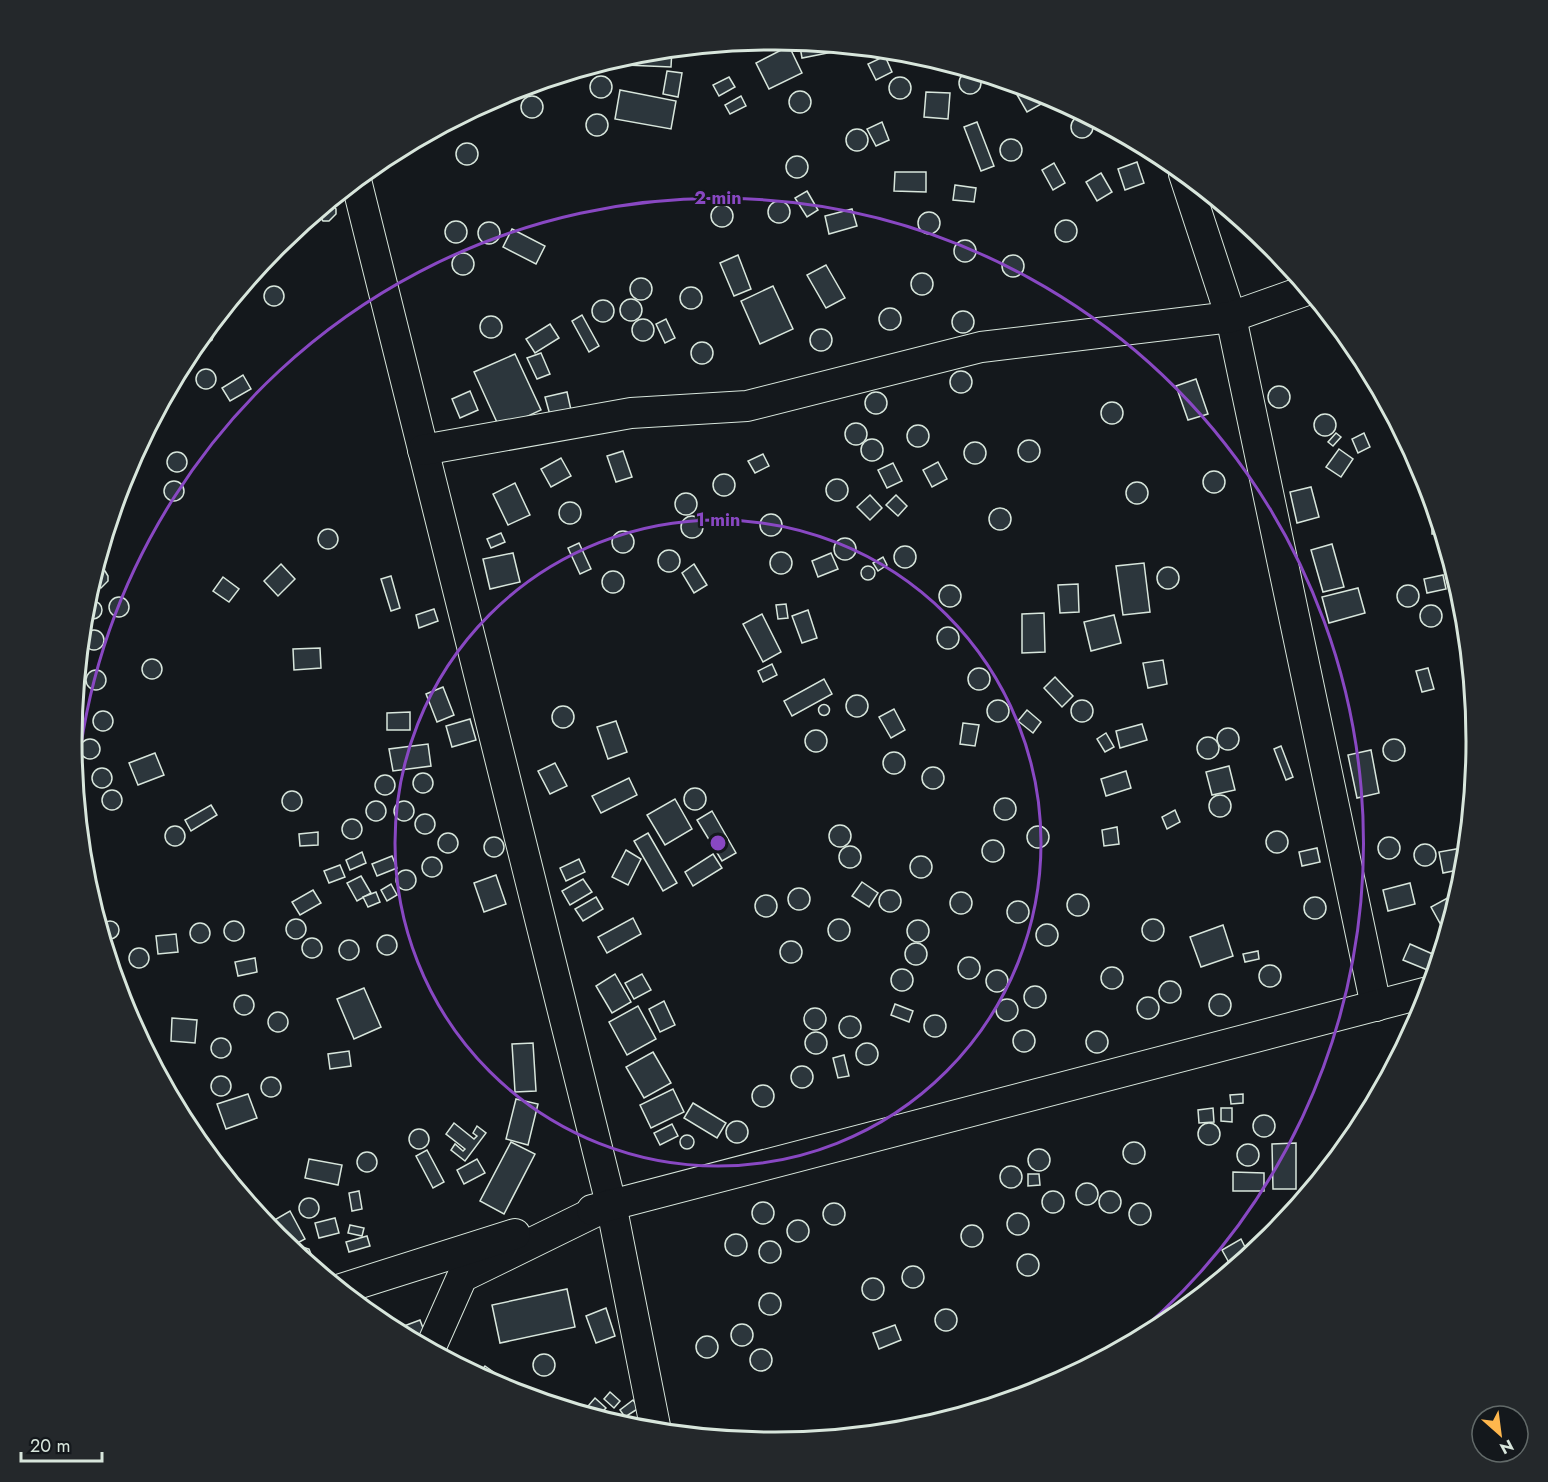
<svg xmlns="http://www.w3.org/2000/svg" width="1548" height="1482" viewBox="0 0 1548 1482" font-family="Jost,sans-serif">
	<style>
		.building { fill: #2c363c; stroke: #d8e6dc; stroke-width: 1.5 }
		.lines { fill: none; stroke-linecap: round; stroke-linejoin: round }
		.minor-casing { stroke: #d8e6dc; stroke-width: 32 }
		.minor { stroke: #14181c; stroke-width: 30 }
		.ring { fill: none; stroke: #8948c3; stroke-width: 3 }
		.rim { fill: none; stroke: #d8e6dc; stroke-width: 3 }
		.centre { fill: #8948c3; stroke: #14181c; stroke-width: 3 }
		.ring-label { font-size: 18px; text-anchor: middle; font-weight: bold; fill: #8948c3; stroke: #14181c; stroke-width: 4.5; stroke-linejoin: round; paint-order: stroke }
	</style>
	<rect width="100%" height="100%" fill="#14181c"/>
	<g class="building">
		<path d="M799,41L832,45L833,52L802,58Z"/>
		<path d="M789,46L802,73L769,89L756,63Z"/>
		<path d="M672,49L671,67L626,65L627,56Z"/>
		<path d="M885,56L892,72L876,80L868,64Z"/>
		<path d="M594,66L595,69L575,79L572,72Z"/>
		<path d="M667,71L682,73L678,97L663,94Z"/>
		<circle cx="970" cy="83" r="11"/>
		<circle cx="601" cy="87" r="11"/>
		<circle cx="900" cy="88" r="11"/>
		<path d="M729,77L735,87L719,96L713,85Z"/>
		<path d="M1026,87L1037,91L1043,103L1027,112L1016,93Z"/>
		<path d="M620,90L676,101L671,129L615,119Z"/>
		<circle cx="800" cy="102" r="11"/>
		<path d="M926,92L950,93L948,119L924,117Z"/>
		<circle cx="532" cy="107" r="11"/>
		<path d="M741,96L746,106L730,114L725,105Z"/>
		<circle cx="597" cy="125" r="11"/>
		<circle cx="1082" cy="127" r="11"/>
		<path d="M882,122L889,140L876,146L867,129Z"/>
		<path d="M977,122L994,166L981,171L964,127Z"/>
		<circle cx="857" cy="140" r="11"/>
		<circle cx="1011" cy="150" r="11"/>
		<circle cx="467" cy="154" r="11"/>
		<circle cx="797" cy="167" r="11"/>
		<path d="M1137,162L1144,183L1125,190L1118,169Z"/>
		<path d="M1054,163L1065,183L1053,190L1042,170Z"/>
		<path d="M895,172H926V192L894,191Z"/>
		<path d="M1101,173L1112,192L1097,201L1086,182Z"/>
		<path d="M955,185L976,188L974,202L953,200Z"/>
		<path d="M807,191L818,210L807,217L795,198Z"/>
		<circle cx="779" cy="212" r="11"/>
		<path d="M330,202L336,209V214L329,221H323L317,213Z"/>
		<circle cx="722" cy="216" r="11"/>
		<path d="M852,209L857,226L829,234L825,216Z"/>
		<circle cx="929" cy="223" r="11"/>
		<circle cx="1066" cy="231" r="11"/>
		<circle cx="456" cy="232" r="11"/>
		<circle cx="489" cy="233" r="11"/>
		<path d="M512,229L545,246L536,264L503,247Z"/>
		<circle cx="965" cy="251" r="11"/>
		<path d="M283,240L281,251L270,254L278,244Z"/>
		<circle cx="463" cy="264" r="11"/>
		<circle cx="1013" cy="266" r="11"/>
		<path d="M738,255L751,289L734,296L720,263Z"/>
		<path d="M826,265L845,298L826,308L807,275Z"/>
		<circle cx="922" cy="284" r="11"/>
		<circle cx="641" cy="289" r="11"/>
		<path d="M773,286L793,329L760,344L741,301Z"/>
		<circle cx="274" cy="296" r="10"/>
		<circle cx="691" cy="298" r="11"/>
		<circle cx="631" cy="310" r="11"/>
		<circle cx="603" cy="311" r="11"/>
		<circle cx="890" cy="319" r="11"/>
		<circle cx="963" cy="322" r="11"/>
		<path d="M582,315L599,346L589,352L572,321Z"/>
		<circle cx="491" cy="327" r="11"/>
		<circle cx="643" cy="330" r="11"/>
		<path d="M666,319L675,338L665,343L656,324Z"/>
		<path d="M550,324L559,338L535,353L526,339Z"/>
		<path d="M211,325L215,330L212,340L208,343L199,341Z"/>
		<circle cx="821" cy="340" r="11"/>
		<circle cx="702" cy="353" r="11"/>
		<path d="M541,353L550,374L537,379L527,358Z"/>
		<path d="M515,354L541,410L500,429L474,372Z"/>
		<circle cx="206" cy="379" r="10"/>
		<circle cx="961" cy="382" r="11"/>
		<path d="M243,375L251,389L230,401L222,388Z"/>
		<path d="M1196,379L1208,414L1188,420L1176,386Z"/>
		<circle cx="1279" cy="397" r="11"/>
		<path d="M470,391L478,410L460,418L452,399Z"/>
		<circle cx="876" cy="403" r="11"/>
		<path d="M567,392L571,410L550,415L545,397Z"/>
		<circle cx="1112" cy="413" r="11"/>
		<circle cx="1325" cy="425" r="11"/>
		<circle cx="856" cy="434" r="11"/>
		<circle cx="918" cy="436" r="11"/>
		<path d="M1336,433L1341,437L1333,446L1328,442Z"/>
		<path d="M1364,433L1370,447L1358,453L1352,439Z"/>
		<circle cx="872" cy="450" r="11"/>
		<circle cx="1029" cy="451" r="11"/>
		<circle cx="975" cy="453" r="11"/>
		<path d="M1339,449L1353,459L1341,477L1326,467Z"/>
		<path d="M623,451L632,477L616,482L607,456Z"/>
		<circle cx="177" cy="462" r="10"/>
		<path d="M763,454L769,466L755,473L748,461Z"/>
		<path d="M561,458L571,476L551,487L541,469Z"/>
		<path d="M938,462L947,479L932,487L923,470Z"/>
		<path d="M893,463L902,481L887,488L878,470Z"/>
		<circle cx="1214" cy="482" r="11"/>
		<circle cx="724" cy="485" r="11"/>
		<circle cx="837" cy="490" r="11"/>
		<circle cx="174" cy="491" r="10"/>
		<circle cx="1137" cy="493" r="11"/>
		<path d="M515,483L530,515L508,525L493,494Z"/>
		<path d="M1311,487L1319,517L1297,523L1290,492Z"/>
		<circle cx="686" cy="504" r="11"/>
		<path d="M870,495L882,508L870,520L857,507Z"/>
		<path d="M896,495L907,506L898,516L886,505Z"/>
		<circle cx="570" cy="513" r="11"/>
		<circle cx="1000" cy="519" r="11"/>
		<circle cx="771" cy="525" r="11"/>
		<circle cx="692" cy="527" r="11"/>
		<path d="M1432,517H1436L1441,534H1432Z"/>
		<circle cx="328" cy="539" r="10"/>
		<circle cx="623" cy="542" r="11"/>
		<path d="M501,533L505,542L491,548L487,539Z"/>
		<circle cx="845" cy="549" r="11"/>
		<path d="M579,543L591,569L580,574L568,548Z"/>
		<path d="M1332,544L1344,587L1323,592L1311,550Z"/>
		<circle cx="905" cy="557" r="11"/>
		<circle cx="669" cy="561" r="11"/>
		<circle cx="781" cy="563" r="11"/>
		<path d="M513,553L520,582L490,589L483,559Z"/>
		<path d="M831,553L838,569L818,577L812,561Z"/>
		<path d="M883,557L887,565L878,571L873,563Z"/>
		<path d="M1144,563L1150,612L1123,615L1116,566Z"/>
		<path d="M281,564L295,579L278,596L264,581Z"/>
		<path d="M694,564L707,585L694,593L682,573Z"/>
		<circle cx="868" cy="573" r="7"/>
		<circle cx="1168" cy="578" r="11"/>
		<path d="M96,569L105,571L108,576V581L101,588L91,586Z"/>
		<circle cx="613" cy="582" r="11"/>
		<path d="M1443,575L1446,589L1427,593L1424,579Z"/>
		<path d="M391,576L400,608L391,611L381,579Z"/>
		<path d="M223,577L239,589L229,602L213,591Z"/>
		<path d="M1078,584L1079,612L1060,613L1058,585Z"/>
		<circle cx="950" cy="596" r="11"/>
		<circle cx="1408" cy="596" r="11"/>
		<path d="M1358,588L1365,613L1329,623L1322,597Z"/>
		<circle cx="119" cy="607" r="10"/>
		<circle cx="93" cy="610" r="9"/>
		<path d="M786,604L788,618L778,619L776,605Z"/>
		<circle cx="1431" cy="616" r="11"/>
		<path d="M434,609L438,621L419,628L416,615Z"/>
		<path d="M808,610L817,638L802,643L792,616Z"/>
		<path d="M1044,613L1045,652L1022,653V614Z"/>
		<path d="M762,614L781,652L763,662L743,624Z"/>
		<path d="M1114,615L1121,643L1091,651L1084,622Z"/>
		<circle cx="948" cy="638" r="11"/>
		<circle cx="94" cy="640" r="10"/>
		<path d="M320,648L321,668L294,670L293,649Z"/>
		<circle cx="152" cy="669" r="10"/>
		<path d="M1163,660L1167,684L1148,688L1143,663Z"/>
		<path d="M772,664L777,675L763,682L758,671Z"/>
		<circle cx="979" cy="679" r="11"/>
		<path d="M1428,668L1434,689L1422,692L1416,671Z"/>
		<circle cx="96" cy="680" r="10"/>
		<path d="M1055,677L1073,696L1062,707L1044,688Z"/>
		<path d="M824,679L832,694L792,716L784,701Z"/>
		<path d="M443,687L454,715L437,722L426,694Z"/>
		<circle cx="857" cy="706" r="11"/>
		<circle cx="998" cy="711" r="11"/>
		<circle cx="1082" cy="711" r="11"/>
		<circle cx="824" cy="710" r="5.5"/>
		<circle cx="563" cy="717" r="11"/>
		<path d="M894,709L905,730L891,738L879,717Z"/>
		<path d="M1027,710L1041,722L1033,733L1018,721Z"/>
		<circle cx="103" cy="721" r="10"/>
		<path d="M410,712V730H387V713Z"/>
		<path d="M470,719L476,740L452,747L446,726Z"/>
		<path d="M616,721L627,752L608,759L597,727Z"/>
		<path d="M963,723L979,725L975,746L960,744Z"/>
		<path d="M1142,724L1147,740L1120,748L1116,731Z"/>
		<circle cx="1228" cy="739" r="11"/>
		<circle cx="816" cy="741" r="11"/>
		<path d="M1106,733L1114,747L1105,752L1097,739Z"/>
		<circle cx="1208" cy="748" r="11"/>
		<circle cx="1394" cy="750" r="11"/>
		<circle cx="90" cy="749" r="10"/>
		<path d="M428,744L431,766L393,771L389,749Z"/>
		<path d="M1281,746L1293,777L1286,780L1274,749Z"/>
		<path d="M1371,750L1379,793L1357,798L1348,755Z"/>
		<circle cx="894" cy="763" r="11"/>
		<path d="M155,753L164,775L138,785L129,763Z"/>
		<path d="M555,763L567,786L550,794L538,771Z"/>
		<path d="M1229,766L1235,790L1212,795L1206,772Z"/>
		<circle cx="933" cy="778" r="11"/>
		<circle cx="102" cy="778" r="10"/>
		<path d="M1126,771L1131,788L1106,796L1101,779Z"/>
		<circle cx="423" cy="783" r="10"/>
		<circle cx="385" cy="785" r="10"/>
		<path d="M629,778L637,795L601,813L592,796Z"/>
		<circle cx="695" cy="799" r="11"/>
		<circle cx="112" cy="800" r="10"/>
		<circle cx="292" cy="801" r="10"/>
		<circle cx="1220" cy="806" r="11"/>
		<circle cx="1005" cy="809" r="11"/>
		<path d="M675,799L692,829L665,845L647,815Z"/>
		<circle cx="404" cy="811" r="10"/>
		<circle cx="376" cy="811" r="10"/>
		<path d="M211,805L217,815L191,831L185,820Z"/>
		<path d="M1175,810L1180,822L1167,829L1162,817Z"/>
		<path d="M712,811L736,853L722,861L697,820Z"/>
		<circle cx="425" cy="824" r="10"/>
		<circle cx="352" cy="829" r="10"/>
		<circle cx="840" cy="836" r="11"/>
		<circle cx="1038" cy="837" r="11"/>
		<circle cx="175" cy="836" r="10"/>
		<path d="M1117,827L1119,844L1104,846L1102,830Z"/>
		<circle cx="1277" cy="842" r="11"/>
		<path d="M318,832V845L300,846L299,834Z"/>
		<path d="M648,833L677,883L663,891L634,841Z"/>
		<circle cx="448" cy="843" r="10"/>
		<circle cx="1389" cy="848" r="11"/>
		<circle cx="494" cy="847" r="10"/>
		<circle cx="993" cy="851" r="11"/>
		<circle cx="1425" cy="855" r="11"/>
		<circle cx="850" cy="857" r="11"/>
		<path d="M1317,848L1320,862L1302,866L1299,852Z"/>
		<path d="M1462,848L1463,869L1443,873L1439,852Z"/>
		<path d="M626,850L641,859L628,885L612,877Z"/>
		<path d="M362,852L366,863L350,870L346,860Z"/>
		<path d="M713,854L722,868L693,886L685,872Z"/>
		<circle cx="921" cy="867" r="11"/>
		<path d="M392,856L397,868L377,876L372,864Z"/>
		<circle cx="432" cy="867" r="10"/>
		<path d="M579,859L585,872L566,881L560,868Z"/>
		<path d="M340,865L345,877L329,883L324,871Z"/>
		<circle cx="406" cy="880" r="10"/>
		<path d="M1463,873L1458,894H1456L1453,875Z"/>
		<path d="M496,875L506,904L484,912L474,883Z"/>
		<path d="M361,876L371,893L357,901L347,883Z"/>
		<path d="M583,879L592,892L570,905L562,891Z"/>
		<path d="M862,882L878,893L869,907L852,896Z"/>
		<path d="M1410,883L1415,904L1388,911L1383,890Z"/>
		<path d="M391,884L397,895L387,901L381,890Z"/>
		<circle cx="799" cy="899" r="11"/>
		<circle cx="890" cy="901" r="11"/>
		<path d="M313,890L321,903L300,915L292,902Z"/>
		<circle cx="961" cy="903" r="11"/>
		<path d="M376,892L380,902L368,907L363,897Z"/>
		<circle cx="1078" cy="905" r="11"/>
		<circle cx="766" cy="906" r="11"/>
		<path d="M1453,895L1456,901L1446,934L1431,907Z"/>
		<circle cx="1315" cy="908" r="11"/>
		<path d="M596,897L603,909L583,921L575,909Z"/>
		<circle cx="1018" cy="912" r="11"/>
		<path d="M633,918L641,934L607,953L598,937Z"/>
		<circle cx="1153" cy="930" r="11"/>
		<circle cx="839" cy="930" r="11"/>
		<circle cx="296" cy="929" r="10"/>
		<circle cx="918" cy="931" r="11"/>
		<circle cx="110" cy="930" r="9"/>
		<circle cx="234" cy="931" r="10"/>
		<circle cx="200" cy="933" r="10"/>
		<circle cx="1047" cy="935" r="11"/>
		<path d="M1223,925L1233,956L1201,967L1190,937Z"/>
		<path d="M176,934L178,952L158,954L156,936Z"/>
		<circle cx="387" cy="945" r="10"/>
		<circle cx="312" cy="948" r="10"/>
		<circle cx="349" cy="950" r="10"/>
		<circle cx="791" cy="952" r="11"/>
		<circle cx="916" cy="954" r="11"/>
		<path d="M1410,944L1437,956L1430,971L1403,960Z"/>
		<circle cx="139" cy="958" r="10"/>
		<path d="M1258,951L1259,959L1245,962L1243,954Z"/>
		<circle cx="969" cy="968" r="11"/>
		<path d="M255,958L257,972L238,976L235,962Z"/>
		<circle cx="1270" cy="976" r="11"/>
		<circle cx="1112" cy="978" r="11"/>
		<circle cx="902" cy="980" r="11"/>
		<circle cx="997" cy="981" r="11"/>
		<path d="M615,974L631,1002L612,1013L596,986Z"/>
		<path d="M642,974L651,990L634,999L625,983Z"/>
		<circle cx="1170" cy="992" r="11"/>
		<circle cx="1035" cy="997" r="11"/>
		<path d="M364,988L381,1027L354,1039L337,999Z"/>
		<circle cx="1220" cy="1005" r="11"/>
		<circle cx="244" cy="1005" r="10"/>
		<circle cx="1148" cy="1008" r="11"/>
		<circle cx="1007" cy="1010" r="11"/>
		<path d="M664,1001L675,1025L660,1032L649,1009Z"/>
		<path d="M895,1004L913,1011L909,1022L891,1015Z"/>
		<path d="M638,1006L656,1039L627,1055L609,1022Z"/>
		<circle cx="815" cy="1019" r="11"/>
		<circle cx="278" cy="1022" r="10"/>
		<circle cx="935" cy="1026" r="11"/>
		<circle cx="850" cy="1027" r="11"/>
		<path d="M172,1018L197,1020L195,1043L171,1041Z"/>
		<circle cx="1024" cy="1041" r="11"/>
		<circle cx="1097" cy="1042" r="11"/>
		<circle cx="816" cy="1043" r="11"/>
		<circle cx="221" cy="1048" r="10"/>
		<circle cx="867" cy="1054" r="11"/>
		<path d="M533,1043L536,1091L515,1092L512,1044Z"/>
		<path d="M349,1051L351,1066L330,1069L328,1054Z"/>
		<path d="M653,1052L671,1083L644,1098L626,1067Z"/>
		<path d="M844,1055L849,1076L838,1078L833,1058Z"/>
		<circle cx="802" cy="1077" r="11"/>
		<circle cx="221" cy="1086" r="10"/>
		<circle cx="271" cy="1087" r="10"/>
		<circle cx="763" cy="1096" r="11"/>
		<path d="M673,1089L684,1112L651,1128L640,1105Z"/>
		<path d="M248,1094L257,1118L226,1129L217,1104Z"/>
		<path d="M1243,1094V1103L1231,1104L1230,1095Z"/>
		<path d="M516,1099L538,1104L528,1145L506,1139Z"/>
		<path d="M693,1103L726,1123L717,1138L684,1118Z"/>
		<path d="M1213,1108L1214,1122L1199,1123L1198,1110Z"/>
		<path d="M1221,1108H1232V1122L1221,1121Z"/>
		<circle cx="1264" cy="1126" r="11"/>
		<circle cx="737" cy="1132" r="11"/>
		<circle cx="1209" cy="1134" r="11"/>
		<path d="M454,1123L474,1139L477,1136L473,1133L477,1126L486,1133L465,1161L451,1150L455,1144L463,1151L465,1149L446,1134Z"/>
		<path d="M672,1124L678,1136L660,1145L654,1133Z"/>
		<circle cx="419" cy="1139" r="10"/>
		<circle cx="687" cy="1142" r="7"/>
		<circle cx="1134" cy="1153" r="11"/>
		<path d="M511,1142L535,1154L504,1214L480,1201Z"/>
		<path d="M1296,1143V1189H1273L1272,1144Z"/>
		<circle cx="1248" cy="1155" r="11"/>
		<circle cx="1039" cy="1160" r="11"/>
		<path d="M427,1150L444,1182L433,1188L416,1156Z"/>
		<circle cx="367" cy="1162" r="10"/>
		<path d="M309,1159L342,1165L338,1185L305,1178Z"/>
		<path d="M477,1159L485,1173L464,1184L457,1170Z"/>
		<circle cx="1011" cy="1177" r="11"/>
		<path d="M1233,1172L1264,1173V1191H1233Z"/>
		<path d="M1028,1174H1039L1040,1185L1028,1186Z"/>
		<circle cx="1087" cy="1194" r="11"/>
		<circle cx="1110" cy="1202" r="11"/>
		<circle cx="1053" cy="1202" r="11"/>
		<path d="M359,1191L362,1209L352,1211L349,1193Z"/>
		<circle cx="309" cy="1208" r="10"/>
		<circle cx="763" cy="1213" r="11"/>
		<circle cx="834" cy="1214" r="11"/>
		<circle cx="1140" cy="1214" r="11"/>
		<path d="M290,1211L305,1239L290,1247L280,1239L271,1222Z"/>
		<circle cx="1018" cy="1224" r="11"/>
		<path d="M335,1218L339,1233L319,1238L315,1223Z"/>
		<circle cx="798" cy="1231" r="11"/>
		<circle cx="972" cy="1236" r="11"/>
		<path d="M350,1225L364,1228L362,1236L348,1233Z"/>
		<circle cx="736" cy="1245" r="11"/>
		<path d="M367,1236L370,1246L349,1252L346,1242Z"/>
		<path d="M1241,1239L1249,1255L1232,1268L1222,1250Z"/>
		<circle cx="770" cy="1252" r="11"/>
		<path d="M299,1246L309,1249L311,1254L308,1263L293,1250Z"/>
		<circle cx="1028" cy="1265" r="11"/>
		<circle cx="913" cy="1277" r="11"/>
		<circle cx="873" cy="1289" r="11"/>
		<path d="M567,1289L575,1327L500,1343L492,1305Z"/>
		<circle cx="770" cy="1304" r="11"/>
		<path d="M606,1308L615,1336L596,1343L586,1316Z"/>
		<circle cx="946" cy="1320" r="11"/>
		<path d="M420,1320L426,1336L413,1340L397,1332L396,1329Z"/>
		<circle cx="742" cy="1335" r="11"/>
		<path d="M895,1325L901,1340L879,1349L873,1333Z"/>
		<circle cx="707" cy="1347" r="11"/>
		<circle cx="761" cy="1360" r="11"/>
		<circle cx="544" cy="1365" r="11"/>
		<path d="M485,1366L512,1385L508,1390L478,1375Z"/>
		<path d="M610,1392L620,1401L614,1408L604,1399Z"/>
		<path d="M595,1398L606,1408L597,1417L582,1413Z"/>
		<path d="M633,1400L639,1408L625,1417L620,1410Z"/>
	</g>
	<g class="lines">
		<defs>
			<g id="minor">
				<path d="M1184,174L1231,317L1376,1006"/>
				<path d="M356,180L611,1204L462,1277L430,1349"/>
				<path d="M423,450L631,413L747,406L981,347L1231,317L1307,290"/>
				<path d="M611,1204L656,1431"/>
				<path d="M592,1210L1428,992"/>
				<path d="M341,1289L515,1234"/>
			</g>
		</defs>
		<use href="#minor" class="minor-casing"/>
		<use href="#minor" class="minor"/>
	</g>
	<g class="ring">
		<circle cx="718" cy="843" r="323"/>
		<path d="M77 776A645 645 0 1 1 1120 1348"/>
	</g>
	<path d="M0 0H1548V1482H0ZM773 50H775A691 691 0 0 1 1466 741V741A691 691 0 0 1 775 1432H773A691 691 0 0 1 82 741V741A691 691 0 0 1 773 50Z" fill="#24282b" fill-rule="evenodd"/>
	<path class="rim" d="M773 50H775A691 691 0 0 1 1466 741V741A691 691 0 0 1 775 1432H773A691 691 0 0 1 82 741V741A691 691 0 0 1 773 50Z"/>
	<circle cx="718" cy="843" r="9" class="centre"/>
	<g class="ring-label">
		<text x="718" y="204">2 min</text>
		<text x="718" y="526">1 min</text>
	</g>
	<g transform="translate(1500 1434) rotate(152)"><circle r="28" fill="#14181c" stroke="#626a69" stroke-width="1.5"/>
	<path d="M0-4.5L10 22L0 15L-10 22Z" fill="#ffb74d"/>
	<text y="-9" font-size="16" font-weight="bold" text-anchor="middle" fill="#d8e6dc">N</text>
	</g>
	<path d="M21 1452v9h81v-9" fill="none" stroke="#d8e6dc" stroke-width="3"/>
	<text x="30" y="1452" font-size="18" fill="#d8e6dc" stroke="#14181c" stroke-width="4.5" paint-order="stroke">20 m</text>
</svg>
